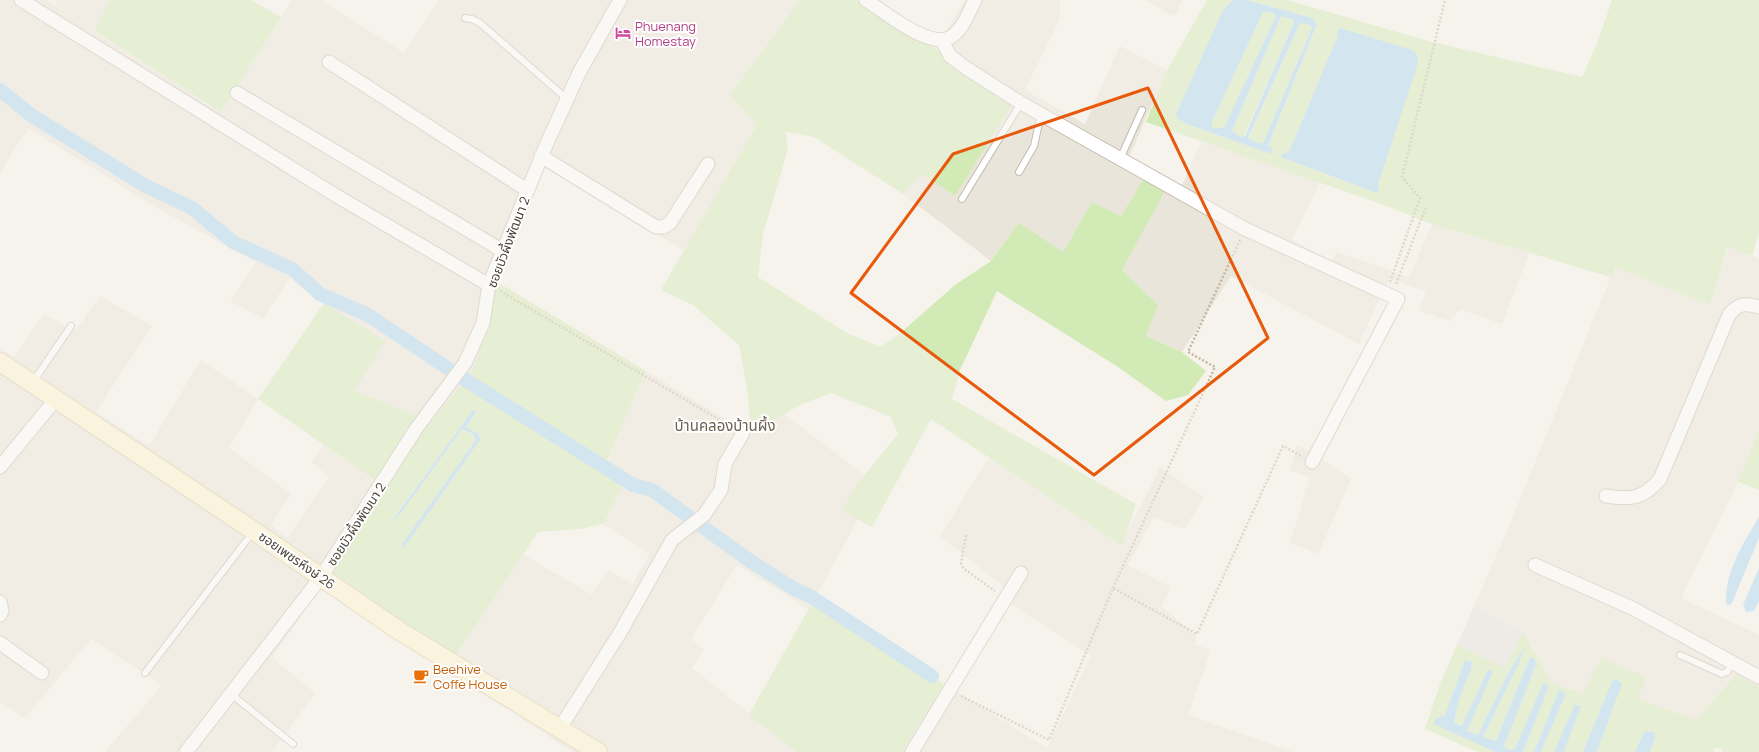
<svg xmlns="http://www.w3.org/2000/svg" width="1759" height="752" viewBox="0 0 1759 752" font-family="Manrope,'Noto Sans Thai',sans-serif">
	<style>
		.residential { fill: #eae5da }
		.green { fill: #d2eab5; fill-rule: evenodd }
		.parking { fill: #e5e3e0 }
		.water { fill: #a9d4f2; fill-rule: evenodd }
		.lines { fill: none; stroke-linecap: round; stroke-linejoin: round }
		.canal { stroke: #a9d4f2; stroke-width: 14 }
		.lane-casing { stroke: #c2bbae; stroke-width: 8 }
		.street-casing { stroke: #c2bbae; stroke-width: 15 }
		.secondary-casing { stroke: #d6c79b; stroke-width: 20 }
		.path { stroke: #c4b79f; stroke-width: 2.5; stroke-dasharray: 2 2; stroke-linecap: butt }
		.lane { stroke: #fff; stroke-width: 6 }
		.street { stroke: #fff; stroke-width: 13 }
		.secondary { stroke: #fff3cd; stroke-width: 18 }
		.marked { fill: none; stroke: #e8590c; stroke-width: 3; stroke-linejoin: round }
		.labels { text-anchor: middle; stroke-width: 4; stroke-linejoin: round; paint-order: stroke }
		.hotel-label { font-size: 13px; fill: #b23c85; stroke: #fff; text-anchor: start }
		.street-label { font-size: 13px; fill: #4b4439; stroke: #fff }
		.food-label { font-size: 13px; fill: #c56008; stroke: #fff; text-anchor: start }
		.quarter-label { font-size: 15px; fill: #6e6250; stroke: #fff }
	</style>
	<rect width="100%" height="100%" fill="#f6f3ec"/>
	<g class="residential">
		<path d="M0,0H47L55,5L58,0H109L95,32L221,112L292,0H321L404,53L439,0H800L730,95L757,125L685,251L543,166L497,281L475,366L432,421L354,391L324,303L291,276L263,318L230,301L256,262L159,209L28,128L0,173Z"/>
		<path d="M965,0H1060V19L1025,90L1085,124L1120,46L1167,70L1129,157L1182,186L1201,142L1320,182L1292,240L1332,261L1336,252L1409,277L1432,224L1529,253L1502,324L1460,309L1450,321L1419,311L1426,291L1389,279L1359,344L1231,276L1182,352L1146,336L1158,305L1122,270L1165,189L1144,178L1121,216L1092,202L1063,252L1019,224L991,261L903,194L922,173L955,196L1012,105L987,73L954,53L947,29Z"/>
		<path d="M1145,0H1183L1174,16Z"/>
		<path d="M1729,247L1759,259V430L1738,482L1681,598L1759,635V687L1737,675L1696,720L1638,699L1583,694L1552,683L1523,633L1474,606L1505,536L1615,267L1710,305Z"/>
		<path d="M100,296L152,326L96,412L149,446L201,360L258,399L229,448L291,494L271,525L287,538L329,477L312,462L323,445L386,488L330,574L272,658L315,693L272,752H105L162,685L91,639L25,718L0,702V349L14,357L44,314L75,331Z"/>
		<path d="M646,371L734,424L750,421L766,424L784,414L864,475L842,511L858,519L809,609L737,565L691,639L704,649L692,668L797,752H572L506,708L445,672L522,554L591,594L609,571L633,584L650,554L603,524L623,486L601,473Z"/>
		<path d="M1297,445L1310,451L1351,479L1318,554L1290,543L1310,478L1290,470Z"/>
		<path d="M989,458L1121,546L1160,467L1204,497L1184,529L1154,517L1128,565L1170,587L1162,607L1197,636L1194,644L1211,650L1188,715L1293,752H902L944,684L1047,748L1091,656L1010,603L1004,587L940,536Z"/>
	</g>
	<g class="green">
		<path d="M109,0H251L281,17L221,112L95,31Z"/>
		<path d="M800,0H857L929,44L1012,105L955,196L922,174L903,194L814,137L786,132L788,149L763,234L758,277L847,333L880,347L898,335L955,285L991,261L1019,223L1063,252L1092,202L1121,216L1144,178L1166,189L1122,270L1158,305L1146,336L1182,352L1206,371L1188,395L1166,401L1118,367L997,291L960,370L952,399L1136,504L1122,546L931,419L872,527L842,511L857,484L898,434L891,417L831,393L802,404L766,424L750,421L747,387L739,345L693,305L661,290L757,125L730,95Z"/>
		<path d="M1207,0H1233L1223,10L1176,114L1177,118L1187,124L1271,154L1268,147L1317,24L1312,18L1247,0H1287L1428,41L1582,77L1598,41L1612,0H1759V233L1752,256L1728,247L1710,305L1615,267L1611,277L1432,224L1384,205L1146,122L1167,70ZM1337,32L1418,63L1378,185L1379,192H1374L1281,157L1282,154L1289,152L1338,35Z"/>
		<path d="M1263,12L1274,13L1275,18L1224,129L1213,128L1211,124Z"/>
		<path d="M1281,16L1292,19L1294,22L1244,136L1241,137L1232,131Z"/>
		<path d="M1300,23L1310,25L1312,28L1265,139L1262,143H1256L1248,139Z"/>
		<path d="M497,282L646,371L601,473L623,486L603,524L580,529L538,532L456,655L334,579L330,574L386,488L258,399L324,303L385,341L354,391L432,421L475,366ZM473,410L477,411L466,427L479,434L480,440L404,548L402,544L477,440L473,434L462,429L401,513L392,520Z"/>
		<path d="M1759,430V490L1738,482Z"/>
		<path d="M817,594L944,684L902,752H797L749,715Z"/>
		<path d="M1523,633L1552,683L1583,694L1602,658L1646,677L1638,699L1696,720L1737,674L1759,687V752H1723L1722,749L1715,748L1714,752H1650L1655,739L1653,731L1644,732L1635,752H1597L1622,684L1613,679L1583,752H1564L1581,706L1576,704L1554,752H1541L1566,693L1559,691L1534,752H1523L1549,686L1543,683L1515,749L1508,750L1504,746L1536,665L1535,658H1530L1496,741L1483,737L1520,661L1523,649L1507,675L1478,735L1467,731L1492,671L1462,726L1454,723L1458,702L1471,669L1472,661L1465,660L1445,715L1436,718L1435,724L1495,752H1478L1425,729L1441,681L1457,645L1505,667Z"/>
	</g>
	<path class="parking" d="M1474,606L1523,633L1505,667L1457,645Z"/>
	<g class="water">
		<path d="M1233,0H1247L1312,18L1317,24L1268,146L1273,148L1271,154L1187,124L1177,118L1176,114L1223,10ZM1263,12L1274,13L1275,18L1224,128H1213L1211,124ZM1281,16L1292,19L1294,22L1245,136L1241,137L1232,131ZM1300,23L1310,25L1312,28L1265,139L1262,143H1256L1248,138Z"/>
		<path d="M1340,28L1412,50L1418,56V63L1378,185L1379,192H1374L1281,157L1282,154L1289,152L1338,35L1337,32Z"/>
		<path d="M473,410L477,411L466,427L479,434L480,440L404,548L402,544L476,440L473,434L462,429L401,513L391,522Z"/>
		<path d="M1759,517V538L1731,605L1726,604C1725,571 1743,544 1759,517Z"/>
		<path d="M1759,568V601L1754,611L1746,612L1743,605Z"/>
		<path d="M1524,647L1520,661L1483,737L1496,741L1530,658H1535L1536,665L1504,746L1509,750L1515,749L1543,683L1549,686L1523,752H1495L1434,724L1436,718L1445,715L1465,660L1472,662L1471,669L1458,702L1454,723L1462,726L1488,670L1493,671L1467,731L1478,735L1507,675Z"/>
		<path d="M1613,679L1618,680L1622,684L1597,752H1583Z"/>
		<path d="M1559,690L1566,693L1541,752H1534Z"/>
		<path d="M1575,704L1581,706L1564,752H1554Z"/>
		<path d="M1654,731L1655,739L1650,752H1635L1644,732Z"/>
	</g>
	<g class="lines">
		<path class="canal" d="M0,90L31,115L144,185L192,208L233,242L292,269L320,294L368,315L464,379L633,485L652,490L750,561L796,590L810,596L932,676"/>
		<defs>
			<g id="lane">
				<path d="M465,18L472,19L480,23L567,99"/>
				<path d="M1120,159L1142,110"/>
				<path d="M1019,172L1034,146L1041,114"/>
				<path d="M962,199L1021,103"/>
				<path d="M33,382L71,326"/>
				<path d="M1680,655L1722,674L1727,672L1733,663"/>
				<path d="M145,673L253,532"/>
				<path d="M231,694L293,744"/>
			</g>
			<g id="street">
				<path d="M21,0L335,195L489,285"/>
				<path d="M866,0C885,12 930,50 951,37C963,29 969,12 975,0"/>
				<path d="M942,41L950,56L966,68L1021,103L1245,229L1398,299L1312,462"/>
				<path d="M329,62L527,190"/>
				<path d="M237,93L503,251"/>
				<path d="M541,156L656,227H663L670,223L708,164"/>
				<path d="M0,467L56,399"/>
				<path d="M1606,496C1631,500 1643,499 1660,479L1729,315C1738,303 1746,303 1759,307"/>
				<path d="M1535,565L1632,608L1759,677"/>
				<path d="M0,602L2,611L0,615"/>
				<path d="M0,643L42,673"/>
				<path d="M560,728L621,631L672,540L704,515L721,490L725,464L743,433"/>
				<path d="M186,752L321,577L416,429L465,363L483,323L489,285L547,143L580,71L620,0"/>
				<path d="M912,752L1021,573"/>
			</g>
			<path id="secondary" d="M0,362L254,531L398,630L598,752"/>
		</defs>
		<use href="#lane" class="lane-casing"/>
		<use href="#street" class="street-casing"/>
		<use href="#secondary" class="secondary-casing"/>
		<g class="path">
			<path d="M1390,282L1420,198L1402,177L1445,0"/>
			<path d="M1396,284L1426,207"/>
			<path d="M500,291L732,427"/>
			<path d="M966,535L961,563L963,568L995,591"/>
			<path d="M1113,588L1215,367L1188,352L1240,240"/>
			<path d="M961,696L1049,740L1113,588L1197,634L1283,446L1301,456"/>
		</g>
		<use href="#lane" class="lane"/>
		<use href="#street" class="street"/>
		<use href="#secondary" class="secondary"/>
	</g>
	<path d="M0 0H1759V752H0ZM1148,88L1268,338L1094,475L851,293L953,154Z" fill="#f6f3ec" fill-opacity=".55" fill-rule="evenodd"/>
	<path class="marked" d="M1148,88L1268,338L1094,475L851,293L953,154Z"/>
	<defs>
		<symbol id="hotel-bare" viewBox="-9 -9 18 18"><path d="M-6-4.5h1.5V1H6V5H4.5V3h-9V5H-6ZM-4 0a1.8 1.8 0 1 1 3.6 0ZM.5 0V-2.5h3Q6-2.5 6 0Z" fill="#d1479c" stroke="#fff" stroke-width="2.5" paint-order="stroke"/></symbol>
		<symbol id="cafe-bare" viewBox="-9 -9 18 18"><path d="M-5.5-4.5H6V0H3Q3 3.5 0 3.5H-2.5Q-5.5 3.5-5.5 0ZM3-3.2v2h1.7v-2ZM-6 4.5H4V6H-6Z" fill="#e8710a" stroke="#fff" stroke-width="2.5" paint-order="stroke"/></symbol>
	</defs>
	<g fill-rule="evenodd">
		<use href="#hotel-bare" x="612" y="22" width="22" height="22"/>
		<use href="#cafe-bare" x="410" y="665" width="22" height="22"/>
	</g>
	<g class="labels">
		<g class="hotel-label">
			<text x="635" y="31">Phuenang<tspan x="635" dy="15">Homestay</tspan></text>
		</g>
		<g class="street-label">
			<text transform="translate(508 242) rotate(-69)" y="5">ซอยบัวผึ้งพัฒนา 2</text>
			<text transform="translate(356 524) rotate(-57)" y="5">ซอยบัวผึ้งพัฒนา 2</text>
			<text transform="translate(297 560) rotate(35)" y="5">ซอยเพชรหึงษ์ 26</text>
		</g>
		<g class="food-label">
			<text x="433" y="674">Beehive<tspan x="433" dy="15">Coffe House</tspan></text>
		</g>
		<g class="quarter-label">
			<text x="725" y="431">บ้านคลองบ้านผึ้ง</text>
		</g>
	</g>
</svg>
